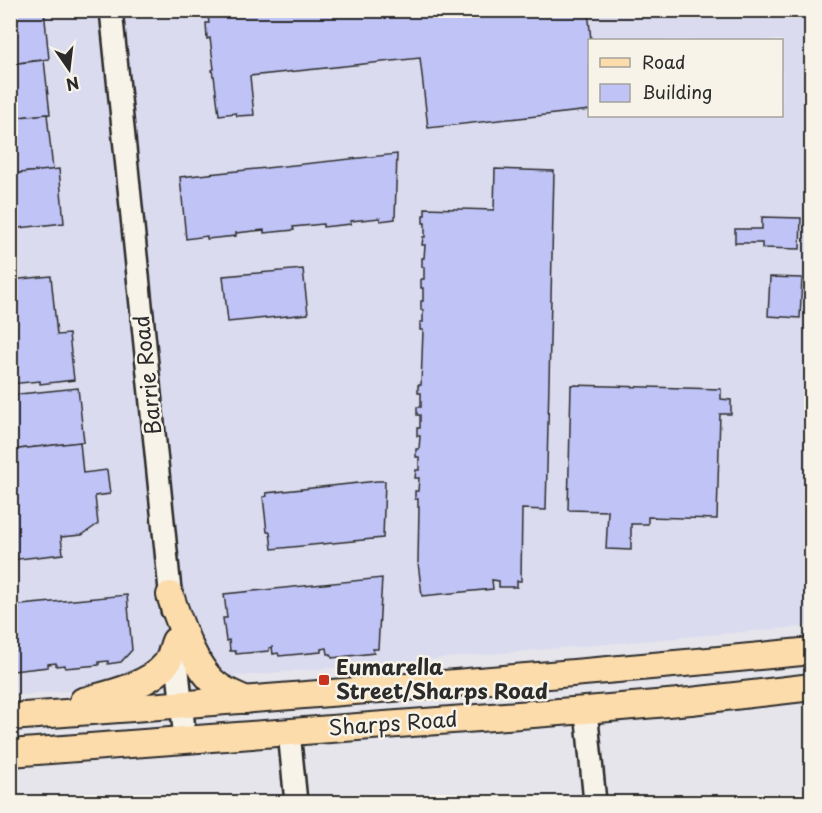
<svg xmlns="http://www.w3.org/2000/svg" width="822" height="813" viewBox="0 0 822 813" font-family="'Playpen Sans',sans-serif">
	<style>
		.built { fill: #dadbef; fill-rule: evenodd }
		.building { fill: #bfc3f5; stroke: #2b2b2b; stroke-width: 1.5 }
		.lines { fill: none; stroke-linecap: round; stroke-linejoin: round }
		.minor-casing { stroke: #2b2b2b; stroke-width: 26 }
		.major-casing { stroke: #2b2b2b; stroke-width: 30 }
		.minor { stroke: #f7f3e8; stroke-width: 21 }
		.major { stroke: #fddcac; stroke-width: 26 }
		.poi-dot { fill: #c8321e; stroke: #f7f3e8; stroke-width: 2 }
		.labels { text-anchor: middle; stroke-width: 5; stroke-linejoin: round; paint-order: stroke }
		.street-label { font-size: 21px; fill: #2b2b2b; stroke: #f7f3e8 }
		.poi-label { font-size: 21px; font-weight: bold; fill: #2b2b2b; stroke: #f7f3e8; text-anchor: start }
	</style>
	<rect width="100%" height="100%" fill="#e6e5ec"/>
	<filter id="ink" filterUnits="userSpaceOnUse"><feTurbulence type="fractalNoise" baseFrequency=".0167" numOctaves="2"/><feDisplacementMap in="SourceGraphic" scale="12" xChannelSelector="R" yChannelSelector="G"/><feConvolveMatrix kernelMatrix="1 2 1 2 8 2 1 2 1" color-interpolation-filters="sRGB"/></filter>
	<g filter="url(#ink)">
		<path class="built" d="M11,11H811V626L11,696ZM590,40H782V116H590Z"/>
		<g class="building">
			<path d="M10,10H44L49,59L10,64Z"/>
			<path d="M207,10H588L591,40H590V110L428,128L420,58L250,76L254,115L237,116L236,113L219,115L214,76H213L212,70L214,69L210,38L207,39L206,23H209Z"/>
			<path d="M44,60L50,114L10,118V64Z"/>
			<path d="M47,114L53,170L10,174V118Z"/>
			<path d="M397,154L395,219L380,221V218L351,221V224L323,227V224L293,227L294,230L264,233V230L236,233V236L207,239V236L186,239L180,177Z"/>
			<path d="M59,169L64,223L10,229V174Z"/>
			<path d="M495,169L554,171L546,510L522,509L521,581H517V587H499V581L492,580L493,589L422,596L418,562L419,507H418V499H415V491H418L419,478H415L416,470H419V457H416V449H419L420,436H417V428H420V415H417V407H421V393H418V385H421L423,330H420V322H423V310H421V301H423V288H421V279H424V267H422V258H424L425,245H422L423,237H425V223H423V215H425V208L494,210Z"/>
			<path d="M762,217L801,218L800,249L762,248V243H735V229H762Z"/>
			<path d="M303,269L308,314L228,322L223,276Z"/>
			<path d="M51,276L57,335L69,334L74,380L40,384V381L10,384V280Z"/>
			<path d="M770,277L802,278L800,318L768,316Z"/>
			<path d="M571,385L721,389V399L731,400V414H720L717,519L648,517V524H631V550L606,549L608,511L568,510Z"/>
			<path d="M78,388L84,442L10,450V395Z"/>
			<path d="M80,442L83,473L107,470L110,494L95,496L98,524L82,535L61,537L63,554L10,560V450Z"/>
			<path d="M377,481H385L383,538L272,549L270,532H267L263,497L267,496L266,493Z"/>
			<path d="M382,578L378,649H373L374,653L332,658L331,654H328L327,648L321,649V652L279,656L278,653L273,654L272,647L269,648V651L236,654L235,651H230L229,640L226,641L223,618H227L224,594Z"/>
			<path d="M127,595L132,650L121,662L108,664V661L99,662V665L65,668V665L56,666V663L48,664V667L13,671V667L10,668V606Z"/>
		</g>
		<g class="lines">
			<defs>
				<g id="minor">
					<path d="M111,10L172,610"/>
					<path d="M175,641L185,740"/>
					<path d="M586,710L595,802"/>
					<path d="M289,732L296,802"/>
				</g>
				<g id="major">
					<path d="M170,595C179,621 194,667 216,684C224,691 236,695 246,700"/>
					<path d="M83,701C109,694 148,686 166,664C171,658 172,648 175,641"/>
					<path d="M10,717C278,698 545,677 812,651"/>
					<path d="M10,753L586,710L691,701L812,687"/>
				</g>
			</defs>
			<use href="#minor" class="minor-casing"/>
			<use href="#major" class="major-casing"/>
			<use href="#minor" class="minor"/>
			<use href="#major" class="major"/>
		</g>
	</g>
	<rect class="poi-dot" x="318" y="674" width="12" height="12" rx="3"/>
	<g class="labels">
		<g class="street-label">
			<text transform="translate(148 375) rotate(-96)" y="7">Barrie Road</text>
			<text transform="translate(393 724) rotate(-4)" y="7">Sharps Road</text>
		</g>
		<g class="poi-label">
			<text x="336" y="675">Eumarella<tspan x="336" dy="24">Street/Sharps Road</tspan></text>
		</g>
	</g>
	<rect width="822" height="813" fill="none" stroke="#f7f3e8" stroke-width="36"/>
	<rect x="18" y="18" width="786" height="777" fill="none" stroke="#2b2b2b" stroke-width="2" filter="url(#ink)"/>
	<rect x="588" y="39" width="195" height="78" fill="#f7f3e8" stroke="#a5a39c" stroke-width="1.5"/>
	<rect x="600" y="58" width="30" height="9" fill="#fddcac" stroke="#a5a39c" stroke-width="1.5"/>
	<text x="642" y="69" font-size="18" fill="#2b2b2b">Road</text>
	<rect x="600" y="84" width="30" height="18" fill="#bfc3f5" stroke="#a5a39c" stroke-width="1.5"/>
	<text x="642" y="99" font-size="18" fill="#2b2b2b">Building</text>
	<g transform="translate(69 69) rotate(166)" stroke="#f7f3e8" stroke-width="4.5" paint-order="stroke">
	<path d="M0-4.5L10 22L0 15L-10 22Z" fill="#2b2b2b"/>
	<text y="-9" font-size="16" font-weight="bold" text-anchor="middle" fill="#2b2b2b">N</text>
	</g>
</svg>
